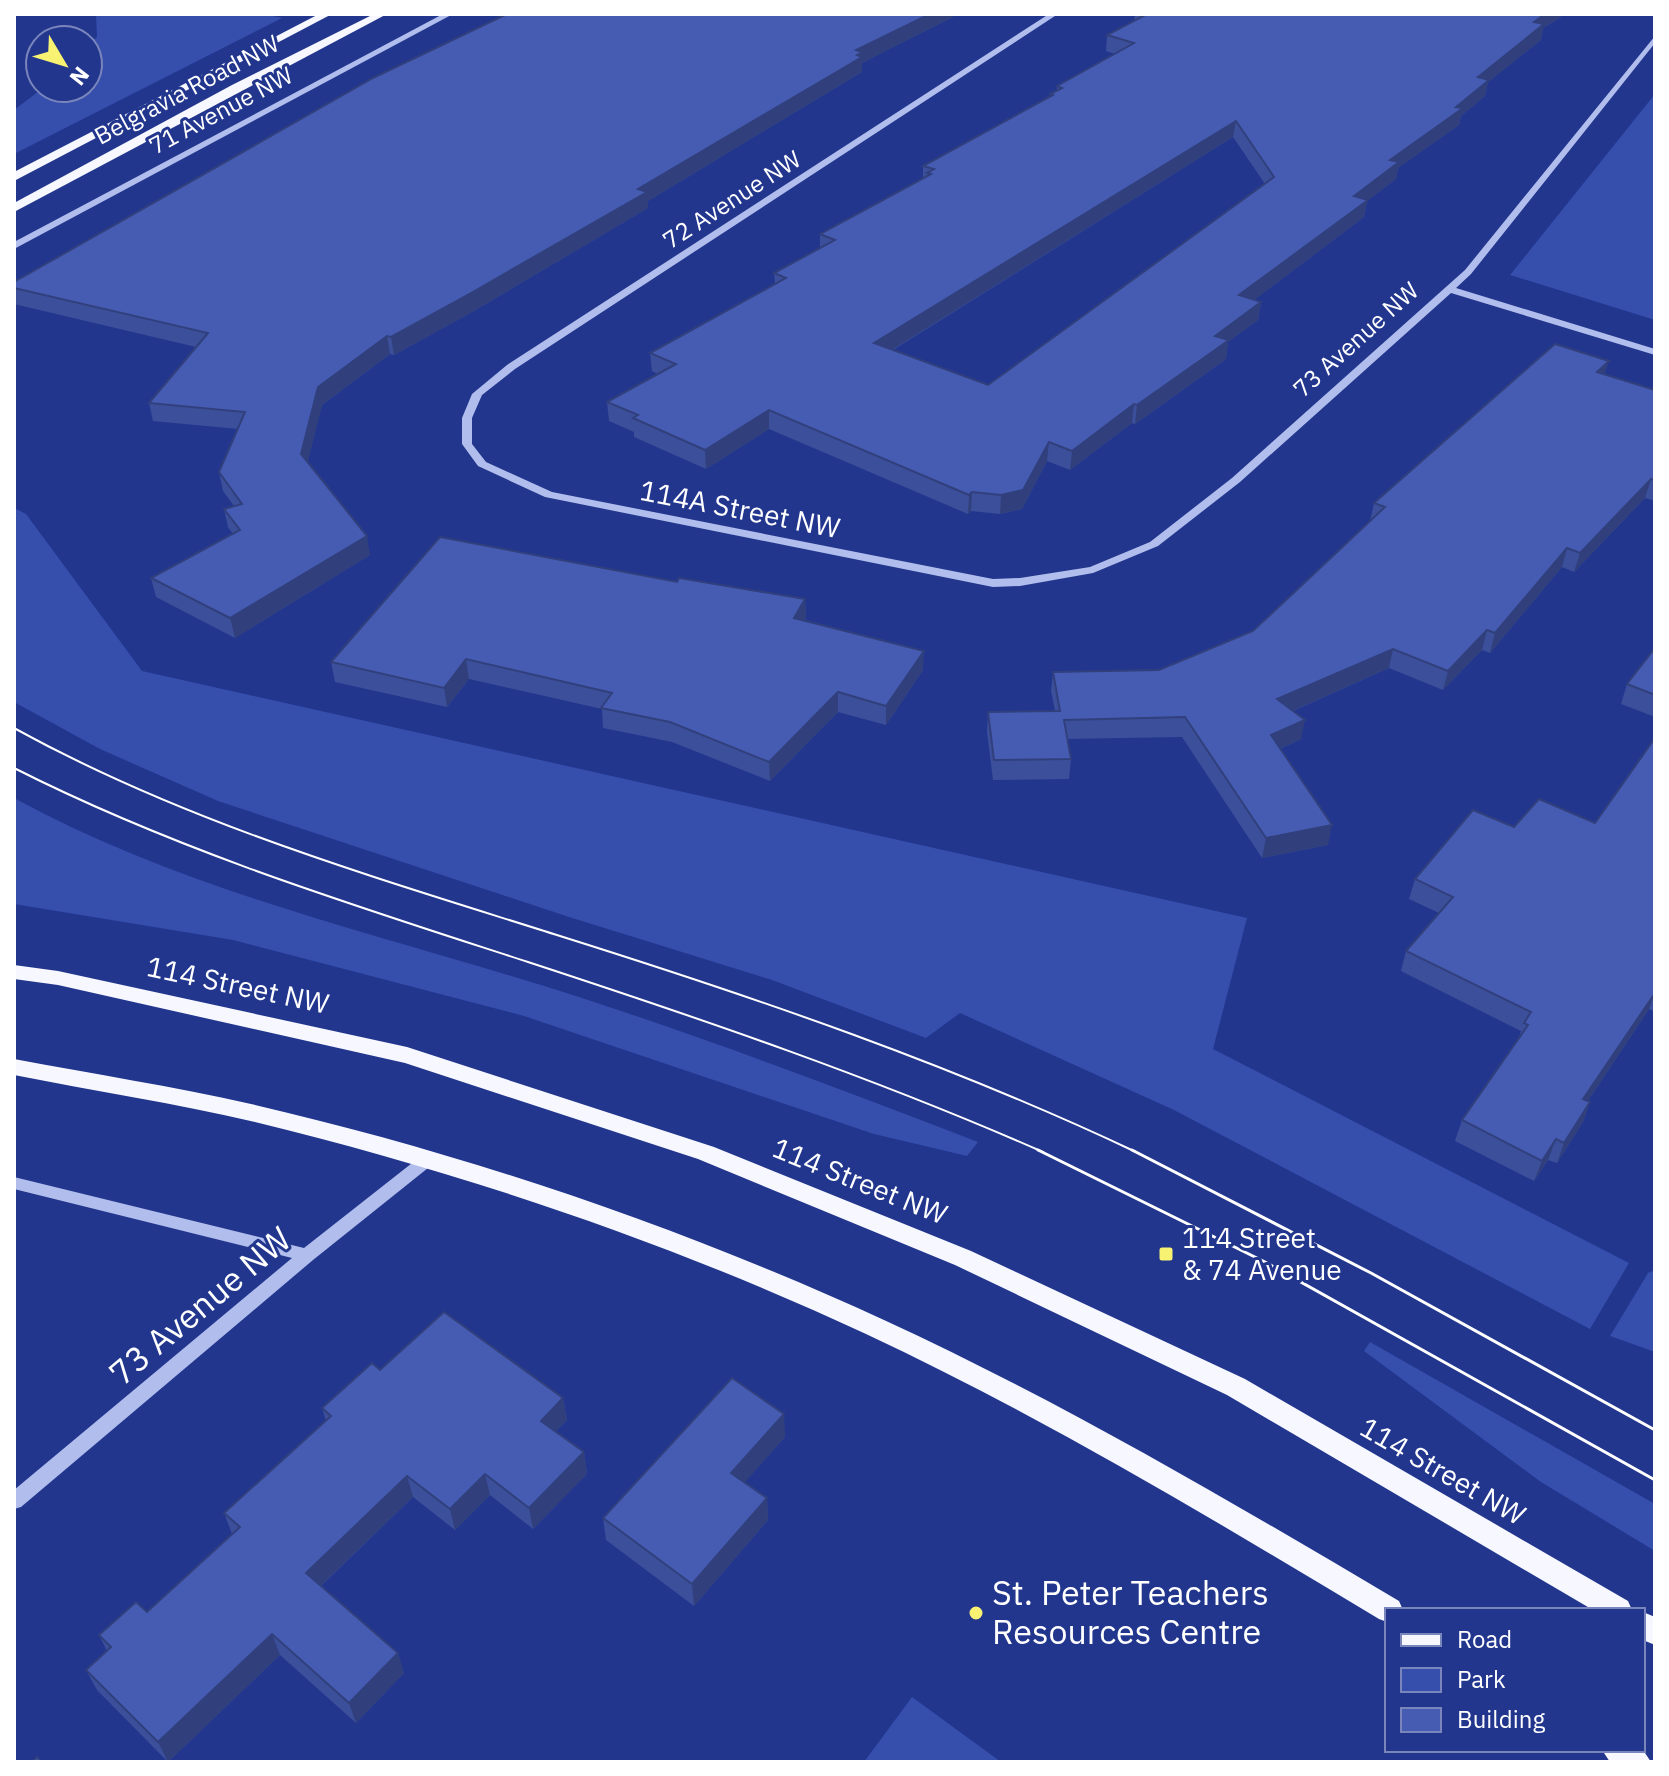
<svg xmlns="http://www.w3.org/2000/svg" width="1669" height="1776" viewBox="0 0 1669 1776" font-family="'IBM Plex Sans',sans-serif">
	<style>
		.green { fill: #364eac }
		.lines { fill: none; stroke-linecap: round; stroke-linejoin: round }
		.minor { fill: #b1bdec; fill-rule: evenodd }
		.major { fill: #f7f8ff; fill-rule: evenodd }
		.tram-far1 { stroke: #fff; stroke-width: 2 }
		.tram { stroke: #fff; stroke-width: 3 }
		.wall { fill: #3c4f9a; fill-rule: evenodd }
		.shaded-wall { fill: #31407d }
		.building { fill: #465cb3; stroke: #31407d; stroke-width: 2; fill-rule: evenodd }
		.poi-dot { fill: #f8f273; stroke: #22368e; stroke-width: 3 }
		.labels { text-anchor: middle; stroke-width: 6; stroke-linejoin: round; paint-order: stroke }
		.far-street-label { font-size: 24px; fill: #fff; stroke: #22368e }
		.street-label { font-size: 28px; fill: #fff; stroke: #22368e }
		.poi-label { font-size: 28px; fill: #fff; stroke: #22368e; text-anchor: start }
		.near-street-label { font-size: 34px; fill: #fff; stroke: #22368e }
		.near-poi-label { font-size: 34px; fill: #fff; stroke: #22368e; text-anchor: start }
	</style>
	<rect width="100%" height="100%" fill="#22368e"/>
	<g class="green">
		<path d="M96,14H263L282,18L14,154V110L43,88H88V46L97,37Z"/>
		<path d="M1655,94V320L1510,275Z"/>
		<path d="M14,508L26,514L142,671L1247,918L1213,1049L1629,1263L1590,1329L1174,1110L960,1013L926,1038L772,980L569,917L218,801L100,749L14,702Z"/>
		<path d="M14,798C190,894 389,936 579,997C714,1041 846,1091 978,1142L967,1156L874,1134L524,1016L233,940L14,904Z"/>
		<path d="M1652,1271L1655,1272V1352L1610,1336L1648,1273Z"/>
		<path d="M1370,1342L1655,1504V1551L1541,1482L1364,1351Z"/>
		<path d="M912,1697L1001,1762H864Z"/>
	</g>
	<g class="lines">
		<g class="minor">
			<path d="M443,14H453L14,249V242Z"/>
			<path d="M1049,14H1058L515,369L482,395L472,418V444L486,462L552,492L993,579L1020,578L1090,567L1150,542L1232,478L1465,270L1655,36V43L1471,274L1456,288L1655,349V355L1451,293L1240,482L1158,546L1093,573L1020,586L993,587L545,497L478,466L462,444V418L472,394L507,365Z"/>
			<path d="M427,1154L433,1156L435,1160L433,1164L313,1260L21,1507L14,1509V1490L292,1258L14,1189V1177L304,1248L421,1156Z"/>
		</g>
		<g class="major">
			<path d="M319,14H332L14,181V172Z"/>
			<path d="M374,14H387L14,212V203L232,85Z"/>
			<path d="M14,965L58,971L407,1047L714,1147L971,1251L1245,1379L1628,1601L1632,1610H1593L1227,1395L955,1265L698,1159L405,1063L58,985L14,979Z"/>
			<path d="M14,1059C93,1074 172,1086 251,1104C467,1154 682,1227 884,1320C1062,1402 1230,1501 1399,1601L1403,1610H1387V1622L1379,1619C1211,1518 1043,1417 866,1334C671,1243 464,1173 255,1122C175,1103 94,1091 14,1075Z"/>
			<path d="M1643,1612L1655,1617V1645L1643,1640Z"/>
			<path d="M1602,1750H1643L1651,1762H1610Z"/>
		</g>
		<g class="tram-far1">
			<path d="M14,728C186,823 374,877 560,936C757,998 950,1064 1136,1152"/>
			<path d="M14,768C178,851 353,905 528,962C702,1019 875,1078 1043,1152"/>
		</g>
		<g class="tram">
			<path d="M1038,1150L1265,1262L1655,1480"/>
			<path d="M1132,1150L1371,1273L1655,1430"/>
		</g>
	</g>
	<g class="wall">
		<path d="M1135,14H1561V17L1543,28L1541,40L1488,82L1485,96L1461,116L1459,125L1398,168L1396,179L1367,201L1364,217L1254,300L1261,302L1258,320L1228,342L1226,359L1135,424L1132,423L1070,470L1047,461L1022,509L1000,514L971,511L968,514L769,429L706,469L634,437V432L609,421L607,402L658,374L652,371L650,353L775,284L774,273L820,248V234L923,179V166L1050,96V94L1057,90V86L1115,54L1106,51L1107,35L1134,21ZM1233,137L1265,184L988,385L893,350Z"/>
		<path d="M953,17L862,63V72L648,201V208L474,311L394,355L390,354L322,405L307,462L370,555L235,638L156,597L151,578L233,534L228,527L224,509L234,506L223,491L219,472L238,429L153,421L149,403L196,347L14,304V282Z"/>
		<path d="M1605,375L1655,390V501L1645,498L1574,572L1562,567L1490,653L1482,650L1443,690L1389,668L1293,711L1301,739L1280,749L1328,845L1262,858L1182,737L1067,739L1071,759L1069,779L993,780L987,732L988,712L1055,711L1051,691L1053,672L1159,670L1253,631L1370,521L1374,503Z"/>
		<path d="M677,582L805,599L806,618L805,620L923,670L886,725L838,712L770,781L672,742L603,728L602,709L469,679L447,707L335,682L331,662Z"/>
		<path d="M1655,648V717L1621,704L1627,684Z"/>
		<path d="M1655,738V1012L1649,1009L1588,1101L1590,1102L1583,1122L1557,1163L1548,1160L1534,1181L1455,1141L1462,1120L1518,1040L1521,1031L1401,971L1406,951L1439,913L1409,899L1415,879L1514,827L1595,823Z"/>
		<path d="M380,1370L563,1398L567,1420L556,1431L584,1452L587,1474L533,1529L490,1495L455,1530L413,1497L321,1586L404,1673L356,1723L280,1655L168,1762L97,1690L86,1670L107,1651L99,1635L147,1612L232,1534L224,1513L326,1421L322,1408Z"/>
		<path d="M785,1437L744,1482L767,1498L768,1520L694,1606L606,1540L603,1518Z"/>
	</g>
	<g class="shaded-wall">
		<path d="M930,14H953V17L862,63V72L648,201V208L474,311L394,355L391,337L638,189L856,50Z"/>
		<path d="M1545,14H1561V17L1543,28L1541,40L1488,82L1485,96L1461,116L1459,125L1398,168L1396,179L1367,201L1364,217L1237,313L1239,295L1354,196L1390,160L1456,107L1478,77L1534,22Z"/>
		<path d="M1236,121L1233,137L874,361V343Z"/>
		<path d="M1261,302L1258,320L1228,342L1226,359L1135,424L1137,405L1215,336Z"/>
		<path d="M387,336L390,354L322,405L305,473L301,454L318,387Z"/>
		<path d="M1609,361L1603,379L1597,372Z"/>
		<path d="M1134,404L1132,423L1070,470L1072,451Z"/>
		<path d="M769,410V429L706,469L705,450Z"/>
		<path d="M1049,442L1047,461L1022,509L1000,514L1001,495Z"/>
		<path d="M1651,479L1645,498L1574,572L1580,553Z"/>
		<path d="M972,492L971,511L968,514L969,495Z"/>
		<path d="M367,536L370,555L235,638L230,618Z"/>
		<path d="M1567,548L1562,567L1490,653L1495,633Z"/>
		<path d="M805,599L806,618L795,637L794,618Z"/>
		<path d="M1487,630L1482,650L1443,690L1448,671Z"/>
		<path d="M1393,649L1389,668L1274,719L1277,699Z"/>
		<path d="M924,651L923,670L886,725V706Z"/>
		<path d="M466,659L469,679L447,707L444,688Z"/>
		<path d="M838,692V712L770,781L769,762Z"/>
		<path d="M1305,720L1301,739L1267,755L1271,735Z"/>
		<path d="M1332,825L1328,845L1262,858L1266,838Z"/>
		<path d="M1655,993L1649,1009L1576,1119L1583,1099Z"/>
		<path d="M1590,1102L1583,1122L1557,1163L1564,1143Z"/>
		<path d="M1556,1139L1548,1160L1534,1181L1542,1161Z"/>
		<path d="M563,1398L567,1420L545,1442L541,1421Z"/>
		<path d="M784,1414L785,1437L733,1496L731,1473Z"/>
		<path d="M584,1452L587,1474L533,1529L529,1508Z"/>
		<path d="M485,1474L490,1495L455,1530L450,1509Z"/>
		<path d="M407,1476L413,1497L313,1593L306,1573Z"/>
		<path d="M767,1498L768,1520L694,1606L692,1584Z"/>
		<path d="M272,1634L280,1655L168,1762L158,1742Z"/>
		<path d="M398,1653L404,1673L356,1723L349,1703Z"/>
	</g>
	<g class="building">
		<path d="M507,14H930L856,50L862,52L857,55L862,57L638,189L647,192L471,293L391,337L387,336L318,387L301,454L367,536L230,618L151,578L240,530L224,509L242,504L219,472L245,412L149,403L208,333L14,288V282L373,78Z"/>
		<path d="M1147,14H1545L1534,22L1544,24L1478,77L1489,80L1456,107L1463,108L1390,160L1399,162L1354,196L1368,200L1239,295L1261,302L1215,336L1229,340L1137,405L1134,404L1072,451L1049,442L1023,490L1001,495L972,492L969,495L769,410L705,450L633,418L638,415L607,402L676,364L650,353L786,278L774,273L835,240L820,234L931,174L927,173L934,169L923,166L1053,95L1050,94L1062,88L1057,86L1134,43L1107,35ZM1236,121L1274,177L988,385L874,343Z"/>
		<path d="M1555,344L1609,361L1597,372L1655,390V480L1651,479L1580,553L1567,548L1495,633L1487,630L1448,671L1393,649L1277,699L1305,720L1271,735L1332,825L1266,838L1185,717L1064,720L1071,759L994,760L988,712L1060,711L1053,672L1159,670L1253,631L1385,507L1374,503Z"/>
		<path d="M440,537L677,582L679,578L805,599L794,618L924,651L886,706L838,692L769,762L670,722L601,708L612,693L466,659L444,688L331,662Z"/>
		<path d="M1655,648V695L1627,684Z"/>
		<path d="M1655,738V993L1583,1099L1590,1102L1564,1143L1556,1139L1542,1161L1462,1120L1528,1025L1524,1023L1531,1012L1406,951L1453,897L1415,879L1473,810L1514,827L1539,799L1595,823Z"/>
		<path d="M444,1312L563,1398L541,1421L584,1452L529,1508L485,1474L450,1509L407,1476L306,1573L398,1653L349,1703L272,1634L158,1742L86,1670L111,1647L99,1635L136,1602L147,1612L240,1527L224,1513L331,1416L322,1408L372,1363L380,1370Z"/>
		<path d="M732,1378L784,1414L731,1473L767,1498L692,1584L603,1518Z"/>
		<path d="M37,1757L42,1762H32Z"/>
	</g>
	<g class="poi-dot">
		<rect x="1158" y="1246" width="16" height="16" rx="4"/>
		<circle cx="976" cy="1613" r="8"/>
	</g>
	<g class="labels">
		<g class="far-street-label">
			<text transform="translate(187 90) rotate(-28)" y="8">Belgravia Road NW</text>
			<text transform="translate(221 111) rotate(-28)" y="8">71 Avenue NW</text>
			<text transform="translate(732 200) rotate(-33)" y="8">72 Avenue NW</text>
			<text transform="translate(1356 340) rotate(-42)" y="8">73 Avenue NW</text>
		</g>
		<g class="street-label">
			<text transform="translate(740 509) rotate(11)" y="10">114A Street NW</text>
			<text transform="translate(238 985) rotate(12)" y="10">114 Street NW</text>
			<text transform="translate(860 1181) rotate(22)" y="10">114 Street NW</text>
			<text transform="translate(1443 1471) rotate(30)" y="10">114 Street NW</text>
		</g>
		<g class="poi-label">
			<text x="1182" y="1248">114 Street<tspan x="1182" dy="32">&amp; 74 Avenue</tspan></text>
		</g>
		<g class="near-street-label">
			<text transform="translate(200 1306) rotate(-40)" y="12">73 Avenue NW</text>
		</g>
		<g class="near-poi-label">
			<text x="992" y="1605">St. Peter Teachers<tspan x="992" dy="39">Resources Centre</tspan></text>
		</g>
	</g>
	<rect width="1669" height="1776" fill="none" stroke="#ffffff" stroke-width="32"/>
	<rect x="1385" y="1608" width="260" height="144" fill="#22368e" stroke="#7a86bb" stroke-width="2"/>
	<rect x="1401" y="1634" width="40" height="12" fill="#f7f8ff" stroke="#7a86bb" stroke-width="2"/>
	<text x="1457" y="1648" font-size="24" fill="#ffffff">Road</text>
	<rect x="1401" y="1668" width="40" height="24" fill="#364eac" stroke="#7a86bb" stroke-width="2"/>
	<text x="1457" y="1688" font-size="24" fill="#ffffff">Park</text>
	<rect x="1401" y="1708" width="40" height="24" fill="#465cb3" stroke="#7a86bb" stroke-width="2"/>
	<text x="1457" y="1728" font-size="24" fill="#ffffff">Building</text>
	<g transform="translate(64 64) rotate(128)"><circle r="38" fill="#22368e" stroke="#7a86bb" stroke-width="2"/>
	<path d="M0-6L14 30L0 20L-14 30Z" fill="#f8f273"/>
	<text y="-12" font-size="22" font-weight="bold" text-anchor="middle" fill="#ffffff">N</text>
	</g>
</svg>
